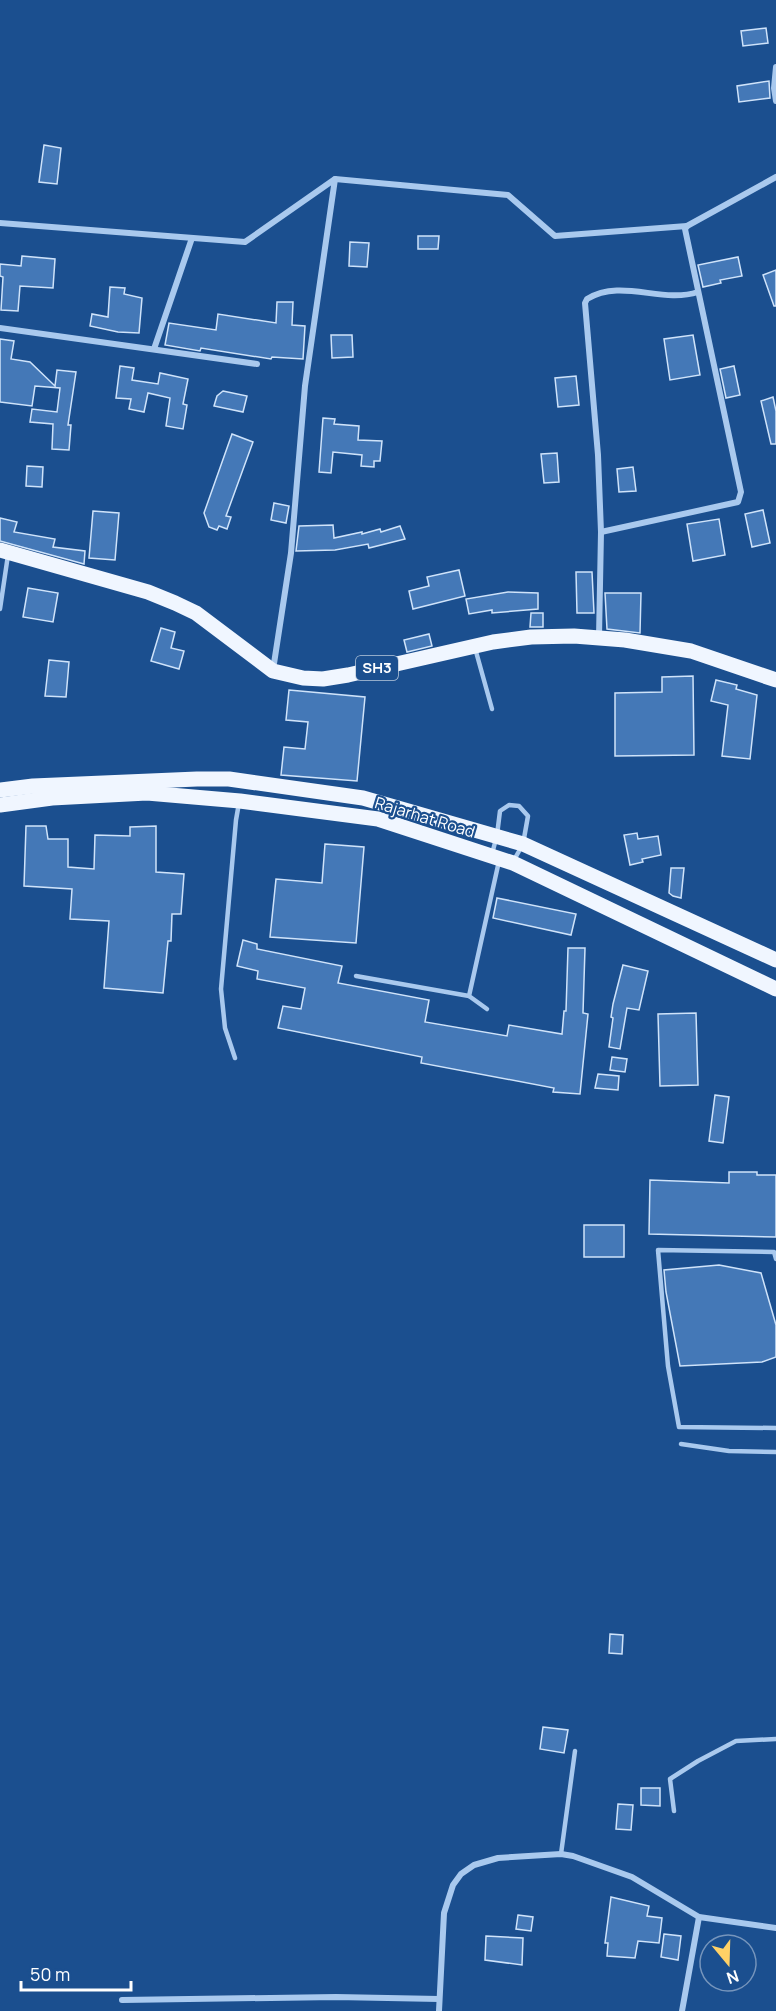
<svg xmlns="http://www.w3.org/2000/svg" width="776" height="2011" viewBox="0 0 776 2011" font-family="Manrope,sans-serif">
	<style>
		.building { fill: #4478b7; stroke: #cfe3fa; stroke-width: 1.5 }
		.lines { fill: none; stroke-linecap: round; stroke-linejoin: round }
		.lane { stroke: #a9c9ee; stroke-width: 4.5 }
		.street { stroke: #a9c9ee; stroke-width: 6 }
		.primary { stroke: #f0f6ff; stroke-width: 15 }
		.labels { text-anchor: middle; stroke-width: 4.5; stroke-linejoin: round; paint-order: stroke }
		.shield { fill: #1b4f8f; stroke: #bbcadd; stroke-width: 1.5 }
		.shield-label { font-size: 15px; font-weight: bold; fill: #fff }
		.street-label { font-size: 16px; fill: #fff; stroke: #1b4f8f }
	</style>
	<rect width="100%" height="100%" fill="#1b4f8f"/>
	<g class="building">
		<path d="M766,28L768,43L743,46L741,31Z"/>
		<path d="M769,81L770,98L739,102L737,86Z"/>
		<path d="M44,145L61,148L57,184L39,182Z"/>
		<path d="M418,236H439L438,249H418Z"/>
		<path d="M350,242L369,243L367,267L349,266Z"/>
		<path d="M22,256L55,259L53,288L20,286L18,311L1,310L3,277L0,276V264L21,266Z"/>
		<path d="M738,257L742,276L720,280L721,283L703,287L698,265Z"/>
		<path d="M776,270V306H774L763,275Z"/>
		<path d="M110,287L125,288L124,294L142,298L139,333L118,332L90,326L92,314L108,317Z"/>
		<path d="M277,302H293L292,325L305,326L303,359L272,357L271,359L201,348L200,351L165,345L169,323L216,330L218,314L276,323Z"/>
		<path d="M331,335H352L353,357L332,358Z"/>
		<path d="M693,335L700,375L670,380L664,339Z"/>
		<path d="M0,339L14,341L11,359L30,362L55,386L57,370L76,372L68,425H71L69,450L52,449L53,424L30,422L32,409L57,412L60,388L35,386L32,406L0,402Z"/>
		<path d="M120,366L134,368L132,380L158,384L160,373L188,379L183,404L187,405L183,429L166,426L170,398L148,393L144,412L129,409L131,399L116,398Z"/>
		<path d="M734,366L740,395L726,398L720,369Z"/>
		<path d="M576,376L579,405L558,407L555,378Z"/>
		<path d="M223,391L247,396L243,412L214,406L217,396Z"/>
		<path d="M773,397L776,411V444H771L761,401Z"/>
		<path d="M323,418L335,419L334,424L359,426L358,440L382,441L380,461H374V467L361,466L362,455L333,452L331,473L319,472Z"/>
		<path d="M232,434L253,442L226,516L231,517L227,529L219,526L217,530L209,527L204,513Z"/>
		<path d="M557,453L559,482L544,483L541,454Z"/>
		<path d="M27,466L43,467L42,487L26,486Z"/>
		<path d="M633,467L636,491L619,492L617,469Z"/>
		<path d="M274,503L289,506L286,523L271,520Z"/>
		<path d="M763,510L770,543L752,547L745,514Z"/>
		<path d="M93,511L119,513L115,560L89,558Z"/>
		<path d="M0,518L17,522L14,532L55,539L53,547L85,551L84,564L0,541Z"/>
		<path d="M719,519L725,555L693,561L687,524Z"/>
		<path d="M333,525L334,538L362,532V534L380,529L381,532L400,526L405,539L369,548L368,544L335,550L296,551L299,526Z"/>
		<path d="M459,570L465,596L413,609L409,591L429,586L427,577Z"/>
		<path d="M576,572H592L594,613H577Z"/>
		<path d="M28,588L58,593L53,622L23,617Z"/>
		<path d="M508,592L538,593V609L492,613V610L469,614L466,599Z"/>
		<path d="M605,593H641L640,633L607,629Z"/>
		<path d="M531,613H543V627H530Z"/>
		<path d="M161,628L175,632L171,648L184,651L179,669L151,661Z"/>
		<path d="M429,634L432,646L407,652L404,640Z"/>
		<path d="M49,660L69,662L66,697L45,696Z"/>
		<path d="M693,676L694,755L615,756V693L662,692V677Z"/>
		<path d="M716,680L737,685L736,689L757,695L750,759L722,756L728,705L711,701Z"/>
		<path d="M289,690L365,697L357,781L281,775L284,747L305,749L308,722L286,720Z"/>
		<path d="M26,826H46L48,839H68V867L94,869L95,835L130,836V827L156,826V872L184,874L181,914H172L171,941H168L163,993L104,988L109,921L70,919L72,889L24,886Z"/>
		<path d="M637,833L638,839L658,836L661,855L642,859L643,862L630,865L624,835Z"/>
		<path d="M325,844L364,847L356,943L270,937L276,879L322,883Z"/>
		<path d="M671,868H684L681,898L673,896L669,893Z"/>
		<path d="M497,898L576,914L571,935L493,918Z"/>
		<path d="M243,940L257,944V949L342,966L338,983L429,1000L425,1022L507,1036L509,1025L562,1034L564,1011H566L568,948H585L583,1013L588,1014L580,1094L553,1092L554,1088L421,1063L422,1057L278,1028L283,1006L301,1009L305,988L257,979L258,971L237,966Z"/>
		<path d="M623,965L648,971L639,1010L627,1008L620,1049L609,1047L613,1018L611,1017L613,1004Z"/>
		<path d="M696,1013L698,1085L660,1086L658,1014Z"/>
		<path d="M612,1057L627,1059L625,1072L610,1070Z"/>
		<path d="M598,1074L619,1076L618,1090L595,1088Z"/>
		<path d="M715,1095L729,1097L723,1143L709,1141Z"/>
		<path d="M729,1172H757V1175H776V1237L649,1234L650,1180L729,1183Z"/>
		<rect x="584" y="1225" width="40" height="32"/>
		<path d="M719,1265L761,1273L776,1325V1357L762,1362L680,1366L666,1292L664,1270Z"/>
		<path d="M610,1634L623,1635L622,1654L609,1653Z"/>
		<path d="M543,1727L568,1730L564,1753L540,1749Z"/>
		<path d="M641,1788H660V1806L641,1805Z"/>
		<path d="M618,1804L633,1805L631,1830L616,1829Z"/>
		<path d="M611,1897L649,1906L647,1916L662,1918L659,1943L638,1941L635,1958L607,1956L608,1943H605Z"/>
		<path d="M518,1915L533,1917L531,1931L516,1929Z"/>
		<path d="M664,1934L681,1936L678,1960L661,1957Z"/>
		<path d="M486,1936L523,1938L522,1965L485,1960Z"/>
	</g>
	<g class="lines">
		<g class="lane">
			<path d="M0,609L8,555"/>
			<path d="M475,648L492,709"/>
			<path d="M492,854L497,835L500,811L509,805L519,806L528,816L523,844L514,860"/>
			<path d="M356,976L469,996"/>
			<path d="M487,1009L469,996L499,861"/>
			<path d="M235,1058L225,1028L221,989L236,820L239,803"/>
			<path d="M776,1259L774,1252L658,1250L668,1366L679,1427L776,1428"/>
			<path d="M681,1444L729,1451L776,1452"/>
			<path d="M674,1811L670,1779L698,1761L736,1741L776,1739"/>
			<path d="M561,1854L575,1751"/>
		</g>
		<g class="street">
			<path d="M776,67L774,88L776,101"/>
			<path d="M0,223L245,242L335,179L508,195L555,236L687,226"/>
			<path d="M0,328L257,364"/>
			<path d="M154,349L192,238"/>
			<path d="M601,532L738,502L741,492L685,229L687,226L776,177"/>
			<path d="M599,637L601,532L598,455L585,303L587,299C622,278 661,304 698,292"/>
			<path d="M273,670L291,553L305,386L335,179"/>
			<path d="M122,2000L336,1997L439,1999"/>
			<path d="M439,2011L444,1913L453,1885L461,1874L474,1865L498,1858L561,1854L573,1856L632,1877L699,1917L776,1928"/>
			<path d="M682,2011L699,1917"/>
		</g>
		<g class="primary">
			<path d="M0,550L148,592L175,603L196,613L273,671L303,678L323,679L348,675L493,642L531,637L574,636L625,640L691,651L776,680"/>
			<path d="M0,790L33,786L197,779H229L363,798L523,844L776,960"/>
			<path d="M0,805L52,798L147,793L240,801L378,819L513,863L776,989"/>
		</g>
	</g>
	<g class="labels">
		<rect class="shield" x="356" y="656" width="42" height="24" rx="4.5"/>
		<g class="shield-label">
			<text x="377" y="673">SH3</text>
		</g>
		<g class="street-label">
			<text transform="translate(425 817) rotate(17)" y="6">Rajarhat Road</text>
		</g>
	</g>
	<g transform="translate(728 1963) rotate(161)"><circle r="28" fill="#1b4f8f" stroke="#7695bc" stroke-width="1.5"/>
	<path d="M0-4.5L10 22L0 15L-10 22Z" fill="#ffd166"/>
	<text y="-9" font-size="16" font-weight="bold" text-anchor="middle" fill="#ffffff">N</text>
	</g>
	<path d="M21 1981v9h110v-9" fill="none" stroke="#ffffff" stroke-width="3"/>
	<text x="30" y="1981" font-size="18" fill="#ffffff" stroke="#1b4f8f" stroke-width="4.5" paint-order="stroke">50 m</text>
</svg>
